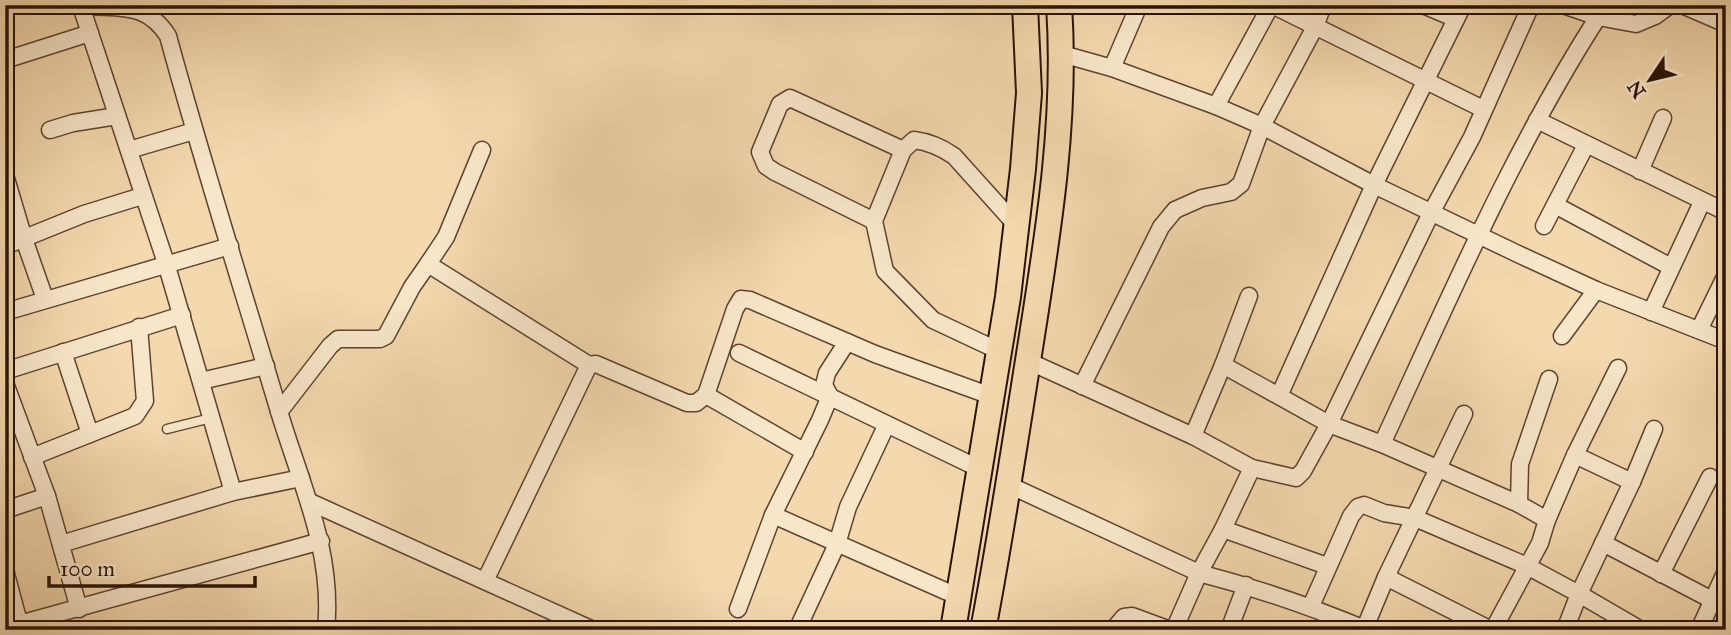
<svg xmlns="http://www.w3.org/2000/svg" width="1731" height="635" viewBox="0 0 1731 635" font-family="'IM FELL Great Primer',serif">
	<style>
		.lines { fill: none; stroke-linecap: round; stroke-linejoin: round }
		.lane-casing { stroke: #5c4431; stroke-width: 11 }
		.street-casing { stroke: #5c4431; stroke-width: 19 }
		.primary-casing { stroke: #291307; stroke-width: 28 }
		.lane { stroke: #f8e6ca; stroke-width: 8 }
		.street { stroke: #f8e6ca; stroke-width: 16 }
		.primary { stroke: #f4d8ae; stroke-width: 24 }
	</style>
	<rect width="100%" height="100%" fill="#f4d8ae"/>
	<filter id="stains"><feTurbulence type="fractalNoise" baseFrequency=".00286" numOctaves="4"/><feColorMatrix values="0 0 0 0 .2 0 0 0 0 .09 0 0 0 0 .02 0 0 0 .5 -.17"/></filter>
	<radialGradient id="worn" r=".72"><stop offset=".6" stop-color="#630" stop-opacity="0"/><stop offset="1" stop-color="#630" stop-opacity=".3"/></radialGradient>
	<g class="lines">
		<defs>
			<path id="lane" d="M167,429L211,418"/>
			<g id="street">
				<path d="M78,5C118,10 145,0 168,36C202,161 241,284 278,408C300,483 334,550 326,630"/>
				<path d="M1272,5L1483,109"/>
				<path d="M1423,5L1456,19"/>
				<path d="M1563,5L1598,17"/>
				<path d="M1682,5L1726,24"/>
				<path d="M81,6L166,263L233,492"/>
				<path d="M5,7L13,5"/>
				<path d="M1062,54L1112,68L1216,106L1262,126L1374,185L1518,254L1596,290L1726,341"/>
				<path d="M5,60L90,33"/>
				<path d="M1112,68L1139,5"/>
				<path d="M1216,106L1271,5"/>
				<path d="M1537,120L1726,212"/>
				<path d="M50,130L73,123L117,116"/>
				<path d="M129,150L194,131"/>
				<path d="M1640,171L1663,118"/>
				<path d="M5,175L24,239L45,299"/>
				<path d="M1555,205L1671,267"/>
				<path d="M874,221L775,172L766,166L760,152L780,104L790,98L903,150"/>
				<path d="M1544,226L1586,145"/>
				<path d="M5,246L84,214L142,196"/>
				<path d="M428,264L446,237L482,150"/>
				<path d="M5,312L230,246"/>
				<path d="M1651,312L1702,202"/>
				<path d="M1699,330L1726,275"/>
				<path d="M1562,336L1596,290"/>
				<path d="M999,351L933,320L885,271L874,221L903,150L914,140C930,142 941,147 954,156L1016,225"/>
				<path d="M63,352L90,434"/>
				<path d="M739,353L980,469"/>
				<path d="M1028,361L1193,436L1252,468L1223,529"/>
				<path d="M1223,365L1249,296"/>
				<path d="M5,371L182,315"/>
				<path d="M201,381L266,366"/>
				<path d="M5,383L47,496L79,609"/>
				<path d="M1082,386L1161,227L1175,210L1202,198L1231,192L1241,184L1262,126L1315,27L1323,5"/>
				<path d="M706,395L805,452"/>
				<path d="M1279,396L1374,185L1463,5"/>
				<path d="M279,412L330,346L338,339H380L386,336L412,287L428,264L589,365"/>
				<path d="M1193,436L1223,365L1329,424L1382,444L1519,504"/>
				<path d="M1382,444C1449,299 1512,151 1598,17L1636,24L1655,16L1670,5"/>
				<path d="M1575,455L1618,368"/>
				<path d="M32,457L135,416L145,401L139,327"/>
				<path d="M1252,468L1296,478L1303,471L1329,424L1431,213L1472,137L1531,5"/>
				<path d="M1009,485L1199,573L1223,529L1327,566"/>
				<path d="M310,502L593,630"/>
				<path d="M5,510L47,496"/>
				<path d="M773,515L959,597"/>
				<path d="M1547,520L1575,455L1632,482"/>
				<path d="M1603,543L1712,600"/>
				<path d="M61,544L233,492L301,478"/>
				<path d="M5,570L21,630"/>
				<path d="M1661,574L1710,477"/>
				<path d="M1386,577L1491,630"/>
				<path d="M485,581L589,365L596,364L687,403H696L706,395L735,309L741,299L750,300L875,354L991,396"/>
				<path d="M1311,606L1351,516L1358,507L1364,505L1384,513L1415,518L1527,566L1579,594L1565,630"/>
				<path d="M738,609L773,515L820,420L830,396L824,385L827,373L847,342"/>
				<path d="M5,628L321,541"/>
				<path d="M797,630L837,544L848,507L886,426"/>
				<path d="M1113,630L1124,617L1132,616L1170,630"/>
				<path d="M1174,630L1199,573C1257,588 1312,607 1367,630"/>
				<path d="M1229,630L1246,585"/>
				<path d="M1364,630L1386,577L1464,414"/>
				<path d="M1493,630L1540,543L1547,520L1519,504L1520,464L1549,379"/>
				<path d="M1641,630L1579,594L1632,482L1654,429"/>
				<path d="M1699,630L1726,571"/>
			</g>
			<g id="primary">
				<path d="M953,630L1008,297L1023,169L1029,93L1025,5"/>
				<path d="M983,630C1001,536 1015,442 1030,348C1048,234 1067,120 1059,5"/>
			</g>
		</defs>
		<use href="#lane" class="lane-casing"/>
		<use href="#street" class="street-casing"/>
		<use href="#primary" class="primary-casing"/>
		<use href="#lane" class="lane"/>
		<use href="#street" class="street"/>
		<use href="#primary" class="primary"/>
	</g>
	<rect width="1731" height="635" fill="none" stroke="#f4d8ae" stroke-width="28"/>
	<rect x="7" y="7" width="1717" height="621" fill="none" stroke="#291307" stroke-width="3.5"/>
	<rect x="14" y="14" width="1703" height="607" fill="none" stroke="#291307" stroke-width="2"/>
	<g transform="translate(1650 80) rotate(235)" stroke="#f8e6ca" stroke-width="5" paint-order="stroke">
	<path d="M0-5L12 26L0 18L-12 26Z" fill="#291307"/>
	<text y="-10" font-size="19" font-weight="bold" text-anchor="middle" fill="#291307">N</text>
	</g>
	<path d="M49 576v10h206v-10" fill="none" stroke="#291307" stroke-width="3.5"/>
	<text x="60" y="576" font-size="21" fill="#291307" stroke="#f8e6ca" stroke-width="5" paint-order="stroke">100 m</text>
	<rect width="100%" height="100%" filter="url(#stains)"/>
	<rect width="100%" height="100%" fill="url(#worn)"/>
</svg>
